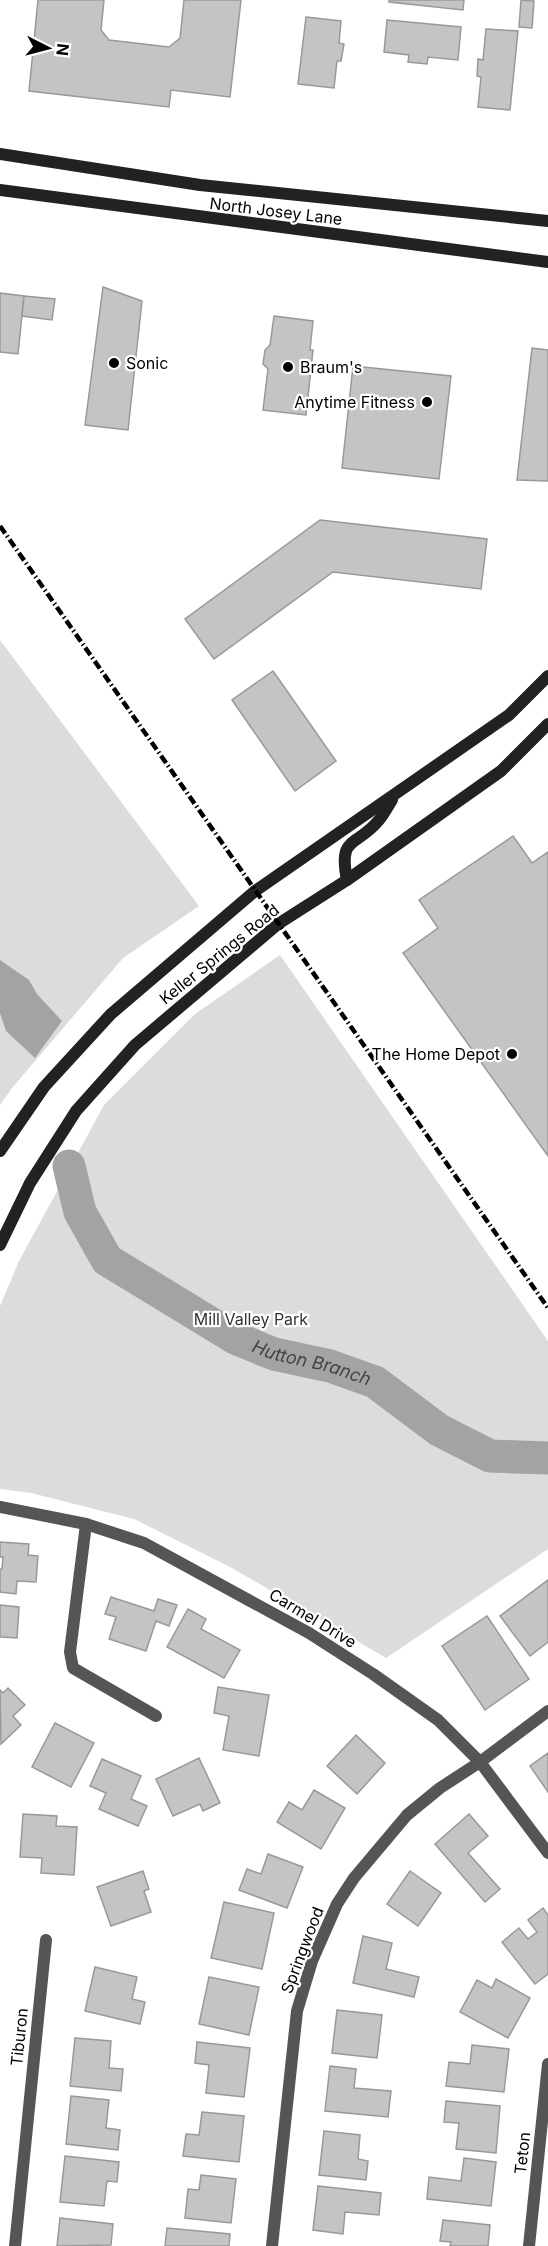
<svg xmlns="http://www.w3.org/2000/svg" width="548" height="2246" viewBox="0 0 548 2246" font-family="Inter,sans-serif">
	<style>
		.green { fill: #dcdcdc }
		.water { fill: #a3a3a3 }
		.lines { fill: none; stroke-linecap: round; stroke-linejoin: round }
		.river { stroke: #a3a3a3; stroke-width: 33 }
		.building { fill: #c4c4c4; stroke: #999; stroke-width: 1.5 }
		.street { stroke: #555; stroke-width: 12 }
		.secondary { stroke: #222; stroke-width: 12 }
		.rail { stroke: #000; stroke-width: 4.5; stroke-dasharray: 9 3 1.5 3; stroke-linecap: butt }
		.poi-dot { fill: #000; stroke: #fff; stroke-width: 2 }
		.labels { text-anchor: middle; stroke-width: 4.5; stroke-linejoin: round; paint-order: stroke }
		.street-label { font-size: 16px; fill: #000; stroke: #fff }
		.poi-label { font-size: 16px; fill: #000; stroke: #fff; text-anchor: start }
		.park-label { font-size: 16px; fill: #333; stroke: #fff }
		.water-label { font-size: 18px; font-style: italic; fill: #444; stroke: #fff }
	</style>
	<rect width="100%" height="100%" fill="#fff"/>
	<g class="green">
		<path d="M0,640L199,906L123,958L12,1088L0,1105Z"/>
		<path d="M280,955L548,1341V1549L386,1658L232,1568L134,1519L31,1493L0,1489V1306L19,1261L104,1105L195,1014Z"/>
	</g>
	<path class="water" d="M0,960L29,980L37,994L62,1021L35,1058L6,1031L0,1013Z"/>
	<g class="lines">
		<path class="river" id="s1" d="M69,1166L80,1212L107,1260L235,1338L274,1354L330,1366L375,1382L439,1430L490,1456L548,1458"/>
	</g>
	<g class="building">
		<path d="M38,0H104L101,30L109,40L169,47L180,38L184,0H241L230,97L171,90L169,107L29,91Z"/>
		<path d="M389,0H464L463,10L389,2Z"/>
		<path d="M521,0L534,1L532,28L519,27Z"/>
		<path d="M306,17L341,21L339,43L344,44L341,61H337L334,88L298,84Z"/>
		<path d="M387,20L461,27L458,60L428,57L427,64L408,62L409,55L384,52Z"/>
		<path d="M486,29L518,31L510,110L478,107L481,77L477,76L478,59L483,60Z"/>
		<path d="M103,287L142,301L128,430L85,425Z"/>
		<path d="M0,293L24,296L18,354L0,352Z"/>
		<path d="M24,296L55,299L52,320L22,316Z"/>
		<path d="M274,316L313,321L310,350H313L306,415L263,410L268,369L263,364L265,350L270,345Z"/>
		<path d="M532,348L548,350V481L517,480Z"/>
		<path d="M353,366L451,376L439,479L342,468Z"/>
		<path d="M320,520L487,539L481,589L333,572L214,659L185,619Z"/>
		<path d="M273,671L336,761L295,791L232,700Z"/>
		<path d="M513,836L532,863L548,852V1156L403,953L438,928L419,900Z"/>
		<path d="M0,1542L29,1544L28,1555L38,1556L36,1582L17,1581L16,1594L0,1592V1569H2L3,1557H0Z"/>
		<path d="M548,1580V1642L530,1656L500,1616Z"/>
		<path d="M111,1597L154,1611L158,1599L177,1605L169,1626L156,1621L146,1651L109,1639L116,1617L105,1614Z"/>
		<path d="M0,1605L19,1607L17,1638L0,1637Z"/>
		<path d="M188,1609L206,1619L201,1629L240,1650L224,1678L167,1647Z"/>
		<path d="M487,1616L529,1679L485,1710L442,1646Z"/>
		<path d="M218,1687L269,1695L259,1756L223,1750L229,1716L214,1713Z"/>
		<path d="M8,1688L25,1705L13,1716L21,1725L1,1744L0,1690L3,1693Z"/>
		<path d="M55,1723L94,1743L71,1787L32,1767Z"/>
		<path d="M356,1735L385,1763L357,1794L327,1766Z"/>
		<path d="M548,1753V1792L530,1766Z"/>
		<path d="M199,1758L220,1803L203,1811L200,1804L173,1816L156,1779Z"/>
		<path d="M102,1759L141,1776L131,1799L147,1806L138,1826L99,1809L106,1793L90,1786Z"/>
		<path d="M314,1790L345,1808L321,1849L277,1822L289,1802L302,1810Z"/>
		<path d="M23,1814L57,1816L56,1826L77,1827L74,1875L41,1873L42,1858L20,1857Z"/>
		<path d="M469,1814L488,1836L468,1853L500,1889L485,1902L435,1844Z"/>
		<path d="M268,1854L303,1867L287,1908L239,1890L247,1869L261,1874Z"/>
		<path d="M143,1871L149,1889L144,1891L151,1912L111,1926L97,1887Z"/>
		<path d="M410,1871L441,1893L418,1926L387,1904Z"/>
		<path d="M224,1902L274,1913L262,1969L211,1958Z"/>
		<path d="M543,1908L548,1915V1974L535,1984L502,1942L519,1928L528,1939L537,1932L528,1920Z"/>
		<path d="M363,1936L392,1943L386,1969L419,1977L414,1997L353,1983Z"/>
		<path d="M95,1967L137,1977L132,1999L145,2002L140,2024L85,2011Z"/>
		<path d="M209,1977L259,1987L249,2035L199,2024Z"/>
		<path d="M496,1979L530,1998L508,2038L460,2012L477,1980L492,1988Z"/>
		<path d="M337,2010L382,2015L377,2058L332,2053Z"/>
		<path d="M75,2038L111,2041L109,2068L123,2069L121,2091L70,2086Z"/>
		<path d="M197,2042L250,2048L244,2097L206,2093L209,2065L195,2063Z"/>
		<path d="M472,2045L509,2049L504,2092L446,2086L449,2062L470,2064Z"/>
		<path d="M330,2066L356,2069L354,2088L391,2091L388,2117L325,2111Z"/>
		<path d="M71,2096L109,2100L106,2128L120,2130L118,2150L66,2144Z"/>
		<path d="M446,2101L500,2106L496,2153L456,2149L459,2123L444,2122Z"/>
		<path d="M202,2112L244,2116L239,2162L183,2156L186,2134L199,2135Z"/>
		<path d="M324,2131L360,2135L358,2159L368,2161L366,2180L319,2175Z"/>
		<path d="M65,2156L119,2162L117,2182L107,2181L104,2206L60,2202Z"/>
		<path d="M464,2158L496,2162L491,2206L427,2199L429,2177L461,2181Z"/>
		<path d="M201,2175L236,2179L231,2223L185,2218L188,2189L199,2190Z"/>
		<path d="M318,2186L381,2193L379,2215L345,2212L343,2234L313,2230Z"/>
		<path d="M60,2218L113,2224L111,2245L57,2246Z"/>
		<path d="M443,2220L490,2225L488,2246H450L451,2242L440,2241Z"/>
		<path d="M167,2228L230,2234L229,2246H165Z"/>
	</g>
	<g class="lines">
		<g class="street">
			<path d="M0,1507L86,1524L144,1543L309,1633L373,1674L438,1720L480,1762L548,1853"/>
			<path d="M86,1524L70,1652L73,1668L156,1716"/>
			<path d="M15,2246L46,1940"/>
			<path d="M272,2246L297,2011L312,1961L337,1904L354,1878L407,1815L440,1788L480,1762L548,1711"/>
			<path d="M529,2246L548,2064"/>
		</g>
		<g class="secondary">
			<path d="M0,154L200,185L548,221"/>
			<path d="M0,190L548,262"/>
			<path d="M347,880C338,835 356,848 379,820C384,814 388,806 392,800"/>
			<path d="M0,1151L44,1087L111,1014L255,891L509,715L548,676"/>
			<path d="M0,1245L30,1183L76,1111L135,1045L278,924L347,880L501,771L548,724"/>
		</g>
		<path class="rail" d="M0,526L548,1308"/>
	</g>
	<g class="poi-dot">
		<circle cx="114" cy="363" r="6"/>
		<circle cx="288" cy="367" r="6"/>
		<circle cx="427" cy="402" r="6"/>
		<circle cx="512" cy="1054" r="6"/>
	</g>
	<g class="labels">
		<g class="street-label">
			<text transform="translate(276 211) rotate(7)" y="6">North Josey Lane</text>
			<text transform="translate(219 954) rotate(-39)" y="6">Keller Springs Road</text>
			<text transform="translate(313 1618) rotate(31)" y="6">Carmel Drive</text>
			<text transform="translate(302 1950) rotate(-69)" y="6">Springwood</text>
			<text transform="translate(19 2037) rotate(-84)" y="6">Tiburon</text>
			<text transform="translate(522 2153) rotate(-84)" y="6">Teton</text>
		</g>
		<g class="poi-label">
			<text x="126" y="369">Sonic</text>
			<text x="300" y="373">Braum's</text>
			<text x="415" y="408" text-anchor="end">Anytime Fitness</text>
			<text x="500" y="1060" text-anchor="end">The Home Depot</text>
		</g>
		<g class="park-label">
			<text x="251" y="1325">Mill Valley Park</text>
		</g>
		<g class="water-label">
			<text dy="6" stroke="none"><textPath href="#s1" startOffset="333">Hutton Branch</textPath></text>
		</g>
	</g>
	<g transform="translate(48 48) rotate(96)" stroke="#ffffff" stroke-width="4.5" paint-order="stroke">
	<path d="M0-4.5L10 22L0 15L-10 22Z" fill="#000000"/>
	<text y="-9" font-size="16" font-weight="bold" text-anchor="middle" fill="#000000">N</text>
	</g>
</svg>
